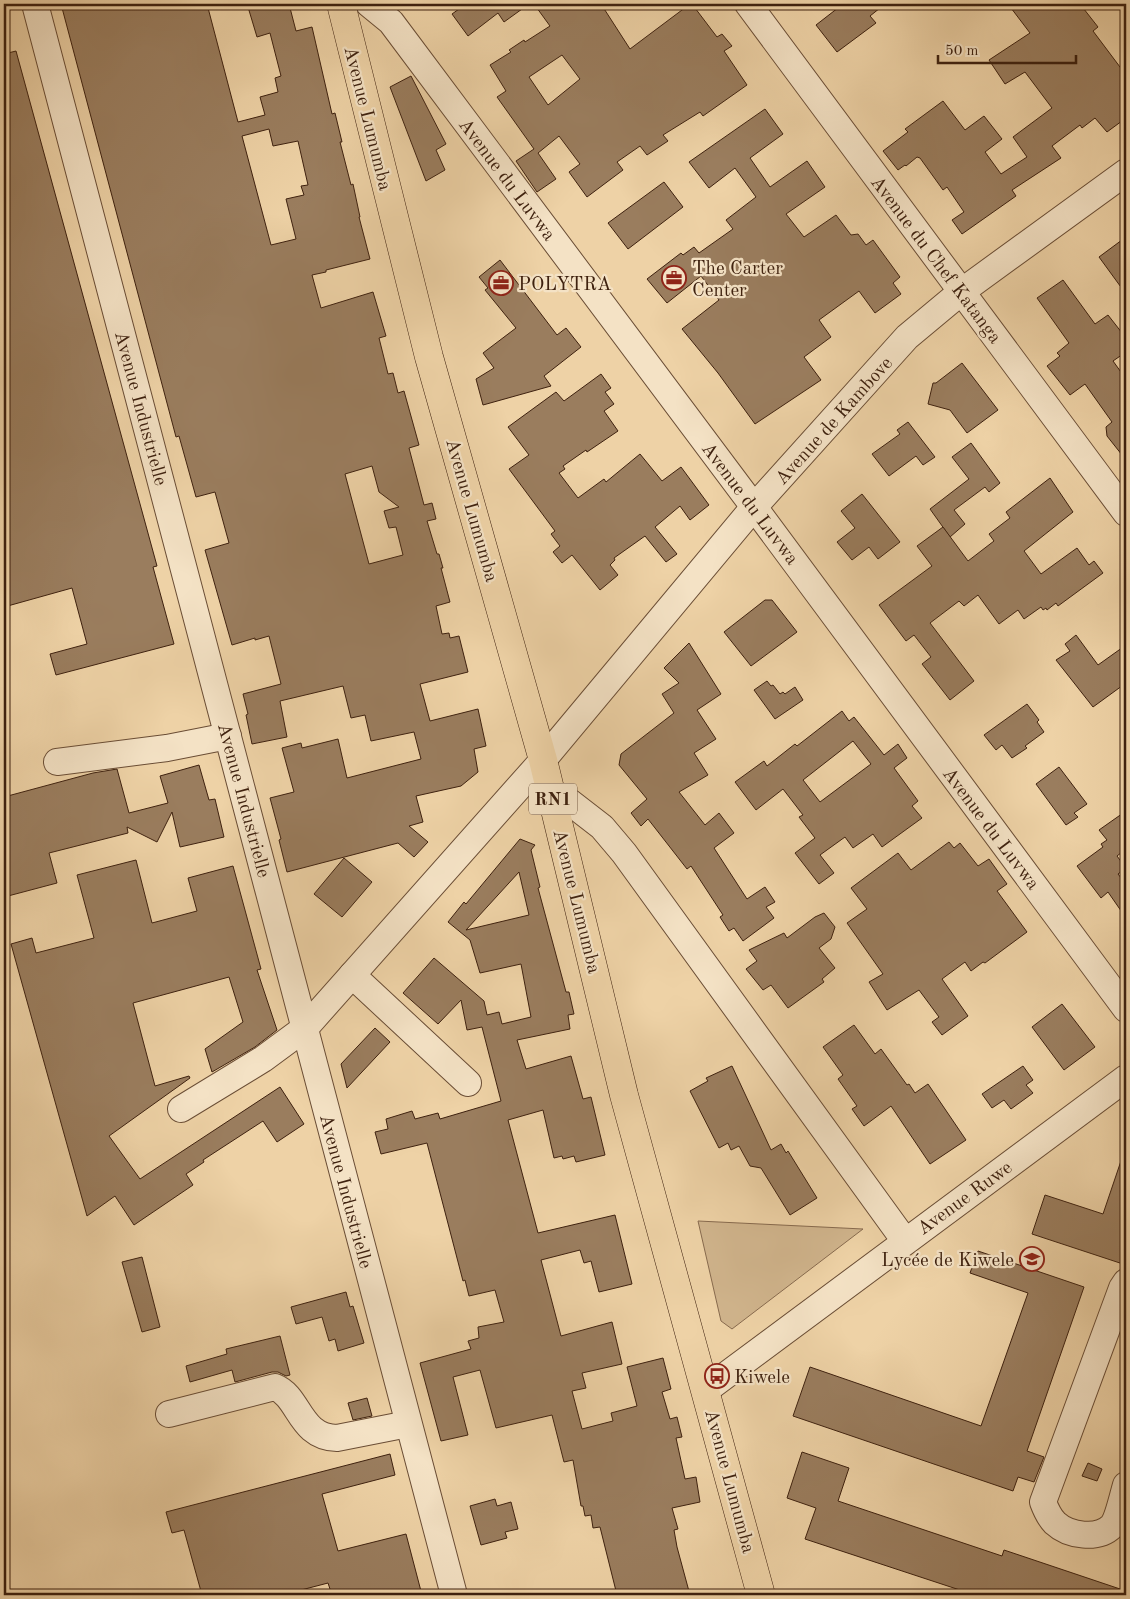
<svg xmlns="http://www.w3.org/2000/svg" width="1130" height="1599" viewBox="0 0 1130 1599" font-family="'Old Standard TT',serif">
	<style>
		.green { fill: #d0b48c; stroke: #876a4e }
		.building { fill: #9a7d5e; stroke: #3e210f; fill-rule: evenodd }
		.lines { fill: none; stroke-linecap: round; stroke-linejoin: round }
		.minor-casing { stroke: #6a4d35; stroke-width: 28 }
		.highway-casing { stroke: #3e210f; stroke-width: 29 }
		.minor { stroke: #f4e2c5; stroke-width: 26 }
		.highway { stroke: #eed2a6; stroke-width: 28 }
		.labels { text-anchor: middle; stroke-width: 4.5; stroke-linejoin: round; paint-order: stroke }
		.shield { fill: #f4e2c5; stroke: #755b46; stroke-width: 1 }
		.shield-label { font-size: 18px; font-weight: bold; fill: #3e210f }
		.street-label { font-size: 19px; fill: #3e210f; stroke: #f4e2c5 }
		.poi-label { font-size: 19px; fill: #3e210f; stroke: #f4e2c5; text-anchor: start }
	</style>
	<rect width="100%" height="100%" fill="#eed2a6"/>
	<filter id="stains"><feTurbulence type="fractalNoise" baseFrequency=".004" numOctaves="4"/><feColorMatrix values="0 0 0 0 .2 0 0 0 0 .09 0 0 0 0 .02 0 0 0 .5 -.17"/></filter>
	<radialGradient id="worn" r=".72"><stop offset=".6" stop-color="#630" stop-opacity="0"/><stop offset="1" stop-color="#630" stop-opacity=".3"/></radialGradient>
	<path class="green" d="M698,1221L863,1229L732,1329L721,1321Z"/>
	<g class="building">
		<path d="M61,4H207L238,122L265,115L260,97L278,92L275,78L281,76L270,33L257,37L248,7L259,4H289L296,31L312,27L332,114L335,113L342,142H340L351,185L353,184L360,217H359L370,259L326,270V272L312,275L321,308L373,292L386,336L379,338L388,374L393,373L398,393L404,391L419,445L409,448L424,505L432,503L436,519L427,521L437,554H439L443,568H441L450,602L436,606L442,634L449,633L450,638L459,636L468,672L420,684L430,721L478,709L486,746L474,749L478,772L461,786L416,796L423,822L409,826L428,842L414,857L398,843L287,872L279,840L281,839L270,798L294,792L282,748L301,743L302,748L338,739L347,778L421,759L414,732L371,741L365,715L351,718L343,686L280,701L287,737L252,744L246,715L248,714L243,694L281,684L269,636L255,640V638L232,645L205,550L229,543L215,492L196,497L179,436L176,437ZM269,129L273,146L298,141L308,185L301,186L304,195L286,199L296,239L271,245L242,136ZM372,466L379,492L399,507L384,511L389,528L396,527L403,555L369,564L345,474Z"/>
		<path d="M466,4H529L504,22L498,13L468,36L452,14Z"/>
		<path d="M534,4H601L630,49L690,4H692L717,37L722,34L732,46L724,51L747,85L703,116L700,112L663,135L668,141L647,155L640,146L617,162L623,170L587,197L569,172L580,164L559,136L538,153L556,179L537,192L516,161L534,149L497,97L506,91L490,65L511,52L509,50L524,40L525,42L550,26ZM562,55L580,79L548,105L529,77Z"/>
		<path d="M843,4H885L870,16L876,23L837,52L816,25Z"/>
		<path d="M1008,4H1080L1098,27L1093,31L1126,75V118L1107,132L1095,118L1082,128L1080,125L1052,146L1061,158L1012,190L1016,196L962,234L952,220L964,212L947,187L943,190L920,158L917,157L906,166L905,165L898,170L883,151L908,132L905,129L943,101L965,130L984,116L1002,139L985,152L1001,174L1027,157L1013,137L1052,108L1025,72L1005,84L989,60L1030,33Z"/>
		<path d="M16,51L157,566L153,567L174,644L56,675L50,654L87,644L72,588L4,607V54Z"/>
		<path d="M411,76L446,144L436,150L445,170L426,181L390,87Z"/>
		<path d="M765,109L783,134L750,158L770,187L807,161L825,187L786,214L804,237L836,215L851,235L858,234L866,245L873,240L900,277L893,283L901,294L875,313L859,291L819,320L831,337L804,357L821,380L755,424L718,373L682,329L719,300L701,276L667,303L647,279L681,253L683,255L694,247L699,253L733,229L726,220L756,197L735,168L709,188L689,162Z"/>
		<path d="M664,182L683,207L628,249L608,223Z"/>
		<path d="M1126,237V294L1099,257Z"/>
		<path d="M500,260L557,335L566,328L581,347L544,376L551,386L483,405L476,379L494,368L483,353L516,328L485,290L488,288L479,277Z"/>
		<path d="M1063,280L1095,324L1108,315L1126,338V352L1113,361L1126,379V460L1107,436L1106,427L1112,422L1085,384L1070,395L1047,366L1060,356L1057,353L1069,343L1037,298Z"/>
		<path d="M962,363L998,410L967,433L950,410L928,404L933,383H936Z"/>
		<path d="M601,374L611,388L605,392L614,404L604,411L618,431L587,452L586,450L563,466L565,469L559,473L578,498L604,479L606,482L640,454L662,481L681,467L709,505L690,520L680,506L655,527L677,554L666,562L645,536L614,558L615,560L610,565L618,575L600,590L572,555L562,563L553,552L560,546L551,534L555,531L509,469L529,455L508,427L556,392L564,401Z"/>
		<path d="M908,422L935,457L923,465L916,456L889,476L872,454L900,434L897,430Z"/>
		<path d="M971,443L1000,483L989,492L985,487L954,510L965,524L950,537L930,509L969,479L952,457Z"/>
		<path d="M1050,478L1073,512L1024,551L1041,574L1077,548L1089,565L1094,561L1103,573L1058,606L1056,603L1047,610L1046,608L1043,610L1041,607L1024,619L1018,610L999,624L978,595L964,606L959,601L930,623L974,681L950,700L922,664L931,657L914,635L906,641L879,605L932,566L917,546L943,527L968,561L994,541L989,534L1010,518L1006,512Z"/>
		<path d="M862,494L900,542L878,559L869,547L852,560L837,542L855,528L841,511Z"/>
		<path d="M765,600H772L797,632L751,666L724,632Z"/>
		<path d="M1076,635L1098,665L1126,645V683L1093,707L1056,660L1070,651L1065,644Z"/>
		<path d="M689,643L721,694L697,710L716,739L694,753L708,775L679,792L705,825L719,813L734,833L714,848L747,899L765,887L775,902L766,907L774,918L743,941L734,928L729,931L720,917L723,915L691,866L687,869L648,819L641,826L631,813L647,799L619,765L621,754L674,713L662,694L679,683L664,668Z"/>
		<path d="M767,681L771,686L773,685L780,694L783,692L785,694L795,687L803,700L775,719L754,690Z"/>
		<path d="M1027,704L1039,720L1037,722L1044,732L1025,746L1027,748L1012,758L1002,745L996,750L984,735Z"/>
		<path d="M842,711L849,721L854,717L884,755L898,744L907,758L894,768L918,801L912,806L922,818L882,847L873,834L853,848L845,837L820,855L834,873L819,884L795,853L815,838L799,817L803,815L783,789L756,810L735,782L764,761L767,766L795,744L797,746ZM853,741L871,764L820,802L803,780Z"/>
		<path d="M199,765L209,800L215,799L224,837L180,847L172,812L157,842L127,827L128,833L49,853L57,883L8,896L4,879V797L93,773L117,769L129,813L168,803L160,776Z"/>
		<path d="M1059,767L1087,804L1074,813L1078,817L1066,825L1036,784Z"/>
		<path d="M1126,811V849L1117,856L1126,868L1118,874L1126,884V918L1108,892L1101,898L1077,866L1103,847L1101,844L1107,840L1099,830Z"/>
		<path d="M520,839L535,845L531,850L540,887L538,888L566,992H569L574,1014L568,1015L570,1029L517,1040L526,1069L571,1056L583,1099L591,1097L605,1155L576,1162L574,1156L563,1159L562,1156L554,1158L543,1110L508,1120L538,1233L615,1215L632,1284L599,1292L591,1261L584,1263L580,1250L541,1260L561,1336L612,1322L622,1364L582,1373L586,1388L572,1391L582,1429L613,1421L611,1413L637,1406L627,1367L663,1358L671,1389L662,1392L670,1419L677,1417L682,1437L676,1438L685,1479L696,1477L700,1502L672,1508L678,1529L674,1530L677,1547L690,1595H617L600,1527L593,1528L591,1515L585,1516L583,1506H581L573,1460L564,1462L552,1415L496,1428L480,1370L453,1377L468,1435L441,1441L420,1363L471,1349L468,1341L479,1338L478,1327L504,1322L495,1290L469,1296L465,1280L463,1281L427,1143L381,1154L375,1132L388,1129L386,1119L412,1111L415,1119L438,1113L440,1119L501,1101L482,1027L467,1030L461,1000L438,1024L403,993L434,958L484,1001L487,1015L499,1012L502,1024L531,1017L521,964L480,973L470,940L448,922L464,902L466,904ZM519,872L529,915L466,930Z"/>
		<path d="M949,842L954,848L960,843L978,866L989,859L1007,884L997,891L1027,932L985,963L983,962L971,971L965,962L942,979L968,1016L942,1035L932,1022L939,1017L919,990L887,1010L869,982L883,974L847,923L867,909L851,888L898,853L911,870Z"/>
		<path d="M344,858L372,882L342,917L314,894Z"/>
		<path d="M136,860L152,923L197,911L188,878L233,866L261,969L257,970L277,1030L255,1047L212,1072L205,1049L243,1022L229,977L133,1003L155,1086L189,1076L190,1078L109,1136L140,1179L280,1087L304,1124L277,1142L263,1121L203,1160L204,1162L186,1174L193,1185L134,1225L115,1196L87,1216L11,944L32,938L36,953L94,938L77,875Z"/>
		<path d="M824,913L835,927L831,939L819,948L835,968L822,979L824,982L788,1008L771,985L763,990L746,969L757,961L749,950L784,933L787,938L815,917Z"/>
		<path d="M1062,1004L1095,1047L1064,1070L1032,1027Z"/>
		<path d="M854,1025L875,1054L881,1049L907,1085L909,1084L915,1093L928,1084L966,1140L930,1164L891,1106L864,1126L852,1109L857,1106L838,1079L843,1075L823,1047Z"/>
		<path d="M375,1028L390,1042L347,1088L341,1064Z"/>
		<path d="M732,1066L771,1150L781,1144L786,1153L788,1151L817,1198L790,1215L761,1168L750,1166L739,1146L731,1150L728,1143L719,1148L690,1091L708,1081L706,1078Z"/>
		<path d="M1023,1066L1033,1080L1026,1085L1033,1093L1011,1109L1004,1100L992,1108L982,1094Z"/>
		<path d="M1124,1152L1126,1153V1265L1032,1234L1045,1195L1103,1214Z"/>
		<path d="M978,1251L1084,1287L1027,1451L1044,1457L1034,1482L1018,1477L1013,1491L793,1416L810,1367L981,1426L1028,1293L970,1273Z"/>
		<path d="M142,1257L160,1327L142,1332L122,1262Z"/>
		<path d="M346,1292L350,1307L353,1306L364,1343L338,1351L335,1339L329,1341L322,1317L296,1324L291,1307Z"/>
		<path d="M280,1336L290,1375L286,1376L278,1372H272L235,1382L232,1370L190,1382L186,1366L227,1354L226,1349Z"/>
		<path d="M367,1398L372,1416L353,1420L348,1403Z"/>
		<path d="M802,1452L849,1468L838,1501L1002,1556L1004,1550L1126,1591V1595H975L805,1539L816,1508L787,1498Z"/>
		<path d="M390,1454L395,1475L322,1494L338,1551L406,1534L422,1595H332L328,1583L282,1595H202L184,1530L172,1533L166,1512Z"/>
		<path d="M1088,1463L1102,1469L1097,1481L1082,1476Z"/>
		<path d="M495,1499L497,1506L511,1502L518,1529L505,1532L507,1538L481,1545L470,1506Z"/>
	</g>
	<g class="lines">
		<defs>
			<g id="minor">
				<path d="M35,4L454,1595"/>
				<path d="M369,4L391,22L754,507L1126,1009"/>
				<path d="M748,4L1126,513"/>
				<path d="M57,762L167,748L228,736"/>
				<path d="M551,792L571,803L602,827L624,853L905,1241"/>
				<path d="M352,975L468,1083"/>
				<path d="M181,1109L263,1059L305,1028L543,760L754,507L907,337L961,292L1126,172"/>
				<path d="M1126,1282L1122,1288L1043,1502C1046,1510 1049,1517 1055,1523C1069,1536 1098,1540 1112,1526C1118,1519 1123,1495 1126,1485"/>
				<path d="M706,1390L1126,1078"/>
				<path d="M169,1414L275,1387C300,1397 299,1437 337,1438L408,1424"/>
			</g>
			<path id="highway" d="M341,4L429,357L543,760L624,1095L761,1595"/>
		</defs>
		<use href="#minor" class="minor-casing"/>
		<use href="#highway" class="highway-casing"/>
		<use href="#minor" class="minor"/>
		<use href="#highway" class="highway"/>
	</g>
	<defs>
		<symbol id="office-ring" viewBox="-11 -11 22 22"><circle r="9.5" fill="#f4e2c5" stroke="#8f2418" stroke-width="1.5"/><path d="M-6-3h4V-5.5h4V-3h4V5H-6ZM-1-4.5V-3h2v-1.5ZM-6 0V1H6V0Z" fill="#8f2418"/></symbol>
		<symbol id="school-ring" viewBox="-11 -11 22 22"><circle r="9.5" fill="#f4e2c5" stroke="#8f2418" stroke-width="1.5"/><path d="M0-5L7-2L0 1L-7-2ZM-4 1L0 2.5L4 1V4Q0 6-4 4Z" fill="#8f2418"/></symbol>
		<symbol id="bus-ring" viewBox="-11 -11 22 22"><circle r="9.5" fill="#f4e2c5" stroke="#8f2418" stroke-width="1.5"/><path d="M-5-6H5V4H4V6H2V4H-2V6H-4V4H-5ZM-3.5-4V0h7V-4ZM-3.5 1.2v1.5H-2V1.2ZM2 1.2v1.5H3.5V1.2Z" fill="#8f2418"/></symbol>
	</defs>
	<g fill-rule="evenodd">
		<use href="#office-ring" x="660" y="264" width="28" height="28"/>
		<use href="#office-ring" x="487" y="269" width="28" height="28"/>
		<use href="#school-ring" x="1018" y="1245" width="28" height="28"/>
		<use href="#bus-ring" x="703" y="1362" width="28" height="28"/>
	</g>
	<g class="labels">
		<rect class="shield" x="529" y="783.5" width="48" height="31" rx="4"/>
		<g class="shield-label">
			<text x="553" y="805">RN1</text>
		</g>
		<g class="street-label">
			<text transform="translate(369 118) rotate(76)" y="7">Avenue Lumumba</text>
			<text transform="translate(508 179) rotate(53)" y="7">Avenue du Luvwa</text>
			<text transform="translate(937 259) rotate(53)" y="7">Avenue du Chef Katanga</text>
			<text transform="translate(142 408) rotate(75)" y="7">Avenue Industrielle</text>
			<text transform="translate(833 420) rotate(-48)" y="7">Avenue de Kambove</text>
			<text transform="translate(751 503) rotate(53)" y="7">Avenue du Luvwa</text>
			<text transform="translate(473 510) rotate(74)" y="7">Avenue Lumumba</text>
			<text transform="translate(245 800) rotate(75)" y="7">Avenue Industrielle</text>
			<text transform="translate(992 828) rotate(53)" y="7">Avenue du Luvwa</text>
			<text transform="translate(578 901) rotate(76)" y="7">Avenue Lumumba</text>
			<text transform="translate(347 1191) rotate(75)" y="7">Avenue Industrielle</text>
			<text transform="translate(964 1197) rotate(-36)" y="7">Avenue Ruwe</text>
			<text transform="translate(731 1481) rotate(75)" y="7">Avenue Lumumba</text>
		</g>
		<g class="poi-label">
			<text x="692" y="274">The Carter<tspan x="692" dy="22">Center</tspan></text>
			<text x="518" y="290">POLYTRA</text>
			<text x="1014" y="1266" text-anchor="end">Lycée de Kiwele</text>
			<text x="734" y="1383">Kiwele</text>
		</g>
	</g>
	<rect width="1130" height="1599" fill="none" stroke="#eed2a6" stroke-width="20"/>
	<rect x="5" y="5" width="1120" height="1589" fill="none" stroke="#3e210f" stroke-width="2.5"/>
	<rect x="10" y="10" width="1110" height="1579" fill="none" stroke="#3e210f"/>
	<path d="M938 55v8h138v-8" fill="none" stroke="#3e210f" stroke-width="2.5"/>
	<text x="945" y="55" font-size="15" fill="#3e210f" stroke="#f4e2c5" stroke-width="4" paint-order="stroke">50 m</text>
	<rect width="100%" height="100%" filter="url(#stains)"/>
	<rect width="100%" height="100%" fill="url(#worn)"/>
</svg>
